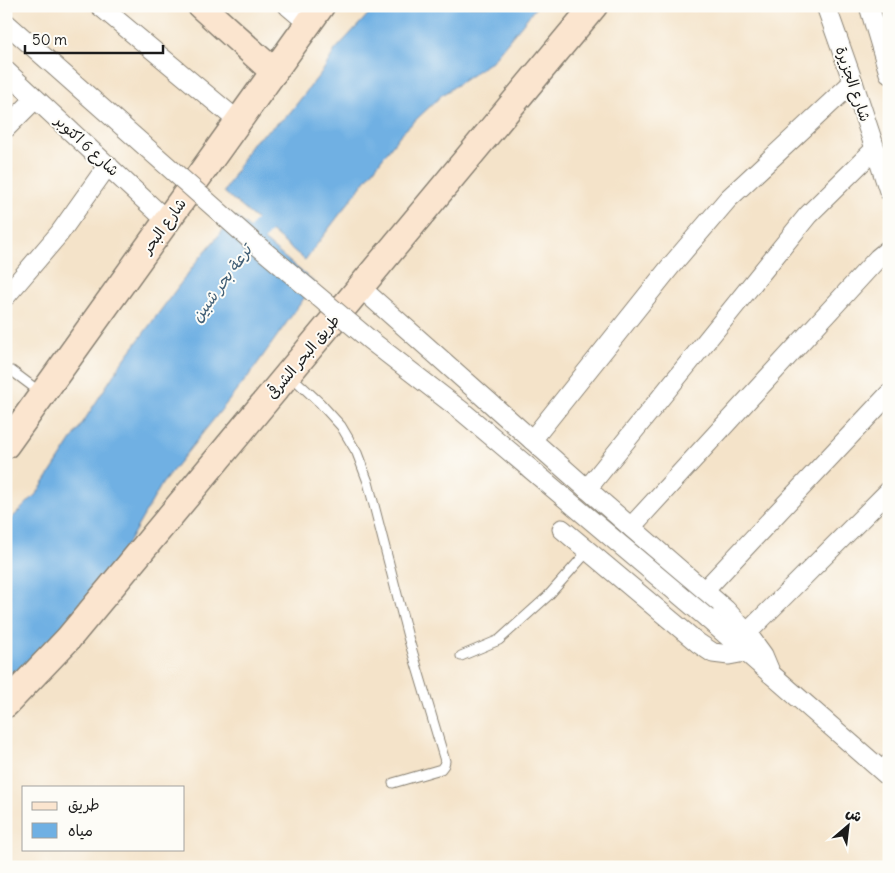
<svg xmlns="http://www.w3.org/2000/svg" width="895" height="873" viewBox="0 0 895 873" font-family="Delius,'Playpen Sans Arabic',sans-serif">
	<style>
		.water { fill: #6fb0e3; stroke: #466680 }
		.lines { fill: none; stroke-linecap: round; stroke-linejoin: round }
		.canal { stroke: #6fb0e3; stroke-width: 19 }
		.lane-casing { stroke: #888072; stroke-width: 11 }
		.street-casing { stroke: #888072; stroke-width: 21 }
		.secondary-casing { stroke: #888072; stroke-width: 29 }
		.lane { stroke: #fff; stroke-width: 9 }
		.street { stroke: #fff; stroke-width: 19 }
		.secondary { stroke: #fbe5cf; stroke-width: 26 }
		.street-bridge-casing { stroke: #888072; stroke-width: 21; stroke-linecap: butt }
		.street-bridge { stroke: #fff; stroke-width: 19 }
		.labels { text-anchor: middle; stroke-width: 4; stroke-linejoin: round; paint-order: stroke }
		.street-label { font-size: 15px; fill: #1c1c1c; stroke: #fdfcf7 }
		.water-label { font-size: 16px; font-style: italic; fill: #415f76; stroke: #fdfcf7 }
	</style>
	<rect width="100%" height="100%" fill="#fdfcf7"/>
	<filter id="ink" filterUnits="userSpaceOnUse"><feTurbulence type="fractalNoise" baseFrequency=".02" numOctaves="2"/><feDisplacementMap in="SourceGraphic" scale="10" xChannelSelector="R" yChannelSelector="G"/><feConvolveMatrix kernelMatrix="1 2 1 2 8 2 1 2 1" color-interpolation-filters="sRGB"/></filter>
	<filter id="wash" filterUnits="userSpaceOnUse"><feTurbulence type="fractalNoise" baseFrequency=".0096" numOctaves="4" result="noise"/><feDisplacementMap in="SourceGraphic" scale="20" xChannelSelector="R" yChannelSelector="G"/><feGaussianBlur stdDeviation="1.12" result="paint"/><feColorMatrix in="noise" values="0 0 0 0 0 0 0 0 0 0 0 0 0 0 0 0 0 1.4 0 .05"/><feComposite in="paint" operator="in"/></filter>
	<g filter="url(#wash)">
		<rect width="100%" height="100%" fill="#f4e3c9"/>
		<g class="water">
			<path d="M376,6H537L492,61L442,95L400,135L305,260L224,192L252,143L288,115L324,69L335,50Z"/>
			<path d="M235,216L315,283L250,374L162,484L120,557L66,626L6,685V524L38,492L120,365L198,260Z"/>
		</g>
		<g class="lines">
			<path class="canal" d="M243,254L278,205"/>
		</g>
	</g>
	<g filter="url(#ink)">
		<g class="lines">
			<defs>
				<g id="lane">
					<path d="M12,371L40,392"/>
					<path d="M291,376L320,403L341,426L357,453L368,482L408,637L445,761L444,765L441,769L393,783"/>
					<path d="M461,656L499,640L548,596L588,551"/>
					<path d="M879,768L889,757"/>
				</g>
				<g id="street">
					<path d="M100,6L238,121"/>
					<path d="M288,6L308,23"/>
					<path d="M826,6L853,82L889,191"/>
					<path d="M869,6L889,73"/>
					<path d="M6,71L167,221"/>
					<path d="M6,128L35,99"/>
					<path d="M361,288L587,489L726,610L747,633L763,655L771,674"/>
					<path d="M6,296L59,234L108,165"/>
					<path d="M532,440L670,267L728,199L853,82"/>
					<path d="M587,489L808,215L875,149"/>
					<path d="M631,527L878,258L889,249"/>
					<path d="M562,529L698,643L713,653L729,655L745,652"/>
					<path d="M704,591L889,394"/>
					<path d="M707,618L889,777"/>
					<path d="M747,633L889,491"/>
				</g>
				<g id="secondary">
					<path d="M201,6L274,72"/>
					<path d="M6,445L321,6"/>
					<path d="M6,704L68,639L594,6"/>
				</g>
			</defs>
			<use href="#lane" class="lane-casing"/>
			<use href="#street" class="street-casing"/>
			<use href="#secondary" class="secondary-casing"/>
			<use href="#lane" class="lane"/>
			<use href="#street" class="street"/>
			<use href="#secondary" class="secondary"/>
			<defs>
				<path id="street-bridge" d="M6,23L252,241L370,340L463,412L707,618"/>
			</defs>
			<use href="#street-bridge" class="street-bridge-casing"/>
			<use href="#street-bridge" class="street-bridge"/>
		</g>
	</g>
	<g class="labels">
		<g class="street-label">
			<text transform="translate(853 84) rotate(71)" y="5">شارع الجزيرة</text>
			<text transform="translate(87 146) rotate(43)" y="5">شارع 6 اكتوبر</text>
			<text transform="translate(164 226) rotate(-54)" y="5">شارع البحر</text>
			<text transform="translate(303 357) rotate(-50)" y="5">طريق البحر الشرقى</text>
		</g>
		<g class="water-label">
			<text transform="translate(221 283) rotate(-54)" y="6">ترعة بحر شبين</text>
		</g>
	</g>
	<rect width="895" height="873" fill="none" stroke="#fdfcf7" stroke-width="25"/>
	<rect x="22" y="786" width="162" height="65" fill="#fdfcf7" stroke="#a3a29f"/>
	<rect x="32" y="802" width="25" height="8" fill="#fbe5cf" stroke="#a3a29f"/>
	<text x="68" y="810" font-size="15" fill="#1c1c1c">طريق</text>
	<rect x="32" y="823" width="25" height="15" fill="#6fb0e3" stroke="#a3a29f"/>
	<text x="68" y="836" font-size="15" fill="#1c1c1c">مياه</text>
	<g transform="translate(848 826) rotate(28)" stroke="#fdfcf7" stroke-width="4" paint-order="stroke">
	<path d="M0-4L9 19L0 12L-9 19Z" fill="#1c1c1c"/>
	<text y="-8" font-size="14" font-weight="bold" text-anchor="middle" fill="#1c1c1c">ش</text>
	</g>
	<path d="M25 45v8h138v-8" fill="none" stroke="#1c1c1c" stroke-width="2.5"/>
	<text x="32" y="45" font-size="15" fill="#1c1c1c" stroke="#fdfcf7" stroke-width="4" paint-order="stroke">50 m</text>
</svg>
